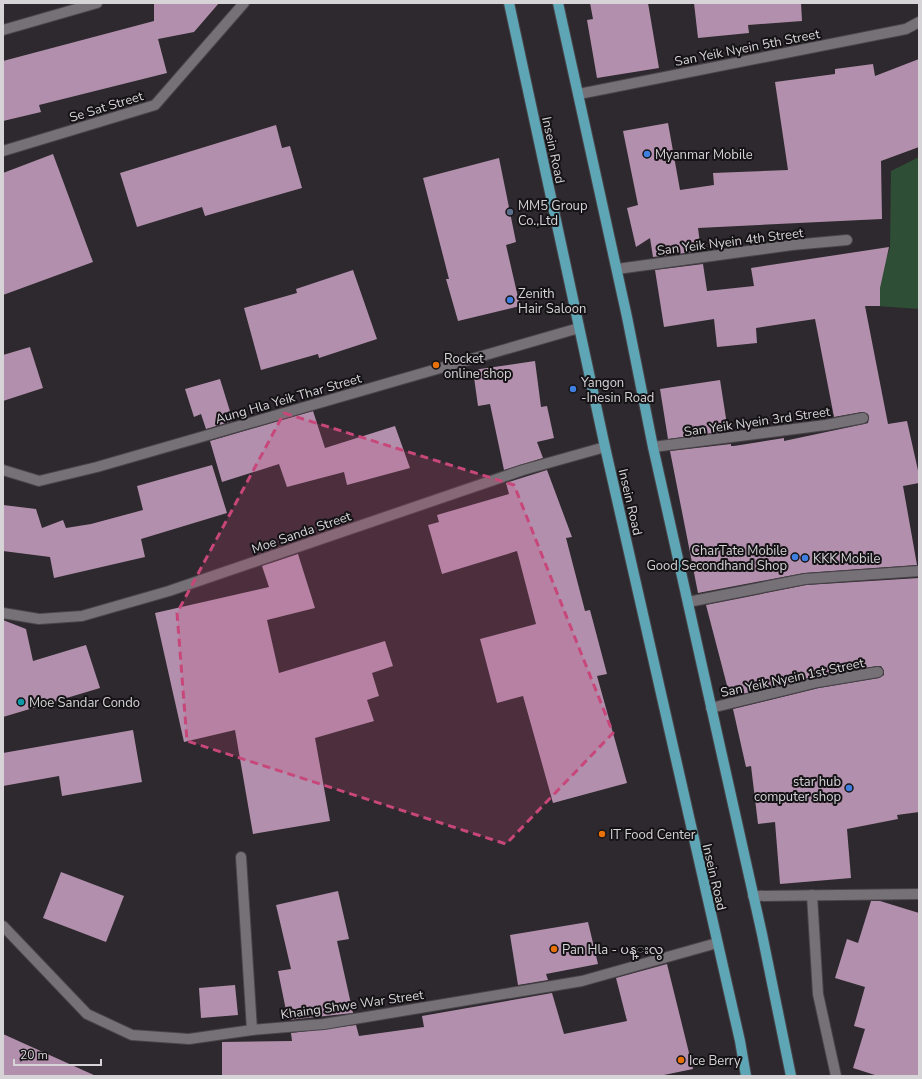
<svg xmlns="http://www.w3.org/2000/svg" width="922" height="1079" viewBox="0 0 922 1079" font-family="'Nunito Sans','Noto Sans Myanmar',sans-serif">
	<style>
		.green { fill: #2e4e35 }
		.building { fill: #b290ad }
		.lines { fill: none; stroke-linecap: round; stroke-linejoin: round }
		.minor-casing { stroke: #484448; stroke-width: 12 }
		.major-casing { stroke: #484448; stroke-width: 12 }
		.minor { stroke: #767177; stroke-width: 10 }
		.major { stroke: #5ea5b5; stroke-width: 10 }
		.marked { fill: #c7477a; fill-opacity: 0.2; stroke: #c7477a; stroke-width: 3; stroke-dasharray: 8 5; stroke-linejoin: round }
		.shop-dot { fill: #3f7fe0; stroke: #151315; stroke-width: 1.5 }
		.service-dot { fill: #5c6f8a; stroke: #151315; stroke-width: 1.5 }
		.food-dot { fill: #e8710a; stroke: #151315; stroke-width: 1.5 }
		.culture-dot { fill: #0f9aa8; stroke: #151315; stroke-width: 1.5 }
		.labels { text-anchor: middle; stroke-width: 4; stroke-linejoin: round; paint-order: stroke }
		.street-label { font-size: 13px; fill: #d6d4d7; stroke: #151315 }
		.poi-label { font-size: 13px; fill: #d6d4d7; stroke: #151315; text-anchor: start }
	</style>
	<rect width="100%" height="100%" fill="#2e292e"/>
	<path class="green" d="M919,157V309L877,306L876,288L890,248L891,171Z"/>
	<g class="building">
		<path d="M154,3H219L194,32L158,39L167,73L39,105L41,112L3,121V61L154,21Z"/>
		<path d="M590,3H648L659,68L597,78L587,20L593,19Z"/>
		<path d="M694,3H801L802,21L748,25L749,33L698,38Z"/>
		<path d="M919,59V147L881,161L882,219L698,228L701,251L653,257L650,238L636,247L627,208L638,205L623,131L668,123L680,190L714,185L713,173L788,170L775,82L835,74V69L873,64L875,76Z"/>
		<path d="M276,125L282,148L290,146L302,188L205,216L202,207L137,227L120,173Z"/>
		<path d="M53,154L93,262L3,295V173Z"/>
		<path d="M499,158L516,242L506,245L520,306L458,321L446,279H449L423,178Z"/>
		<path d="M889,247L880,288V306H865L888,424L907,421L919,475V483L903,486L917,565L804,573L698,593L670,451L731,444V446H734L784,438V441L864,424L868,423L869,417L868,414L862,412L834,417L815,319L756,328L757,343L717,347L714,319L664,327L655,270L703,264L707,291L754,286L751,268Z"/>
		<path d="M353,270L377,339L319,358L318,354L261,370L244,308L297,293L296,289Z"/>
		<path d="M30,347L43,388L3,401V355Z"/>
		<path d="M535,361L541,407L547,406L554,438L537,442L543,458L504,470L490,404L478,406L473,370Z"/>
		<path d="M220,379L233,421L206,429L201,414L194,417L185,389Z"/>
		<path d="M720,380L728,431L668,439L660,389Z"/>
		<path d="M313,411L325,448L395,426L410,468L347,485L344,472L287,487L279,464L222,482L210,441Z"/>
		<path d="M212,465L227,513L141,539L145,557L54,578L50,557L3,551V505L36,509L42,528L63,520L66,528L91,524L143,510L137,486Z"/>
		<path d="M547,470L572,537L566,538L585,611L590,610L607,674L597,676L627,783L553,803L523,696L497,703L480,639L536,624L517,551L442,574L428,525L439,522L437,515L509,494L506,483Z"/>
		<path d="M298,554L315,608L267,620L279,673L385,641L393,666L372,673L379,696L367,700L374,721L315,738L330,821L253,834L235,730L184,742L155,613L269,587L262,566Z"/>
		<path d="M919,578V812L897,815L898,819L847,829L851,878L780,884L775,822L758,824L751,766L746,767L733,709L819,688L879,678L884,675V671L881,666H877L817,676L730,697L706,605L806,585Z"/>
		<path d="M3,620L26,629L33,661L86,645L100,688L3,717Z"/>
		<path d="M133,730L142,782L62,796L59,776L3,786V753Z"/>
		<path d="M61,872L124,896L106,942L43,918Z"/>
		<path d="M338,891L349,939L337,941L353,1013L288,1020L278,971L291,969L276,905Z"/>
		<path d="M871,901H880L919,913V1076H878L853,1068L865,1029L854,1026L865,987L835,978L847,939L858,943Z"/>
		<path d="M588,922L598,964L546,974L548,980L518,985L510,935Z"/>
		<path d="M667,964L693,1069L659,1076H222V1042L292,1041L291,1033L356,1025L359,1036L424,1027L422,1016L552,993L564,1034L627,1021L616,978Z"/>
		<path d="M235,985L238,1015L201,1018L199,988Z"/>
		<path d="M3,1034L96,1076H3Z"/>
	</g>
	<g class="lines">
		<defs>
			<g id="minor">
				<path d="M3,30L97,3"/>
				<path d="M579,94L906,29L919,22"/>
				<path d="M3,151L155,105L244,3"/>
				<path d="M617,269L792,245L847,240"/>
				<path d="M653,447L826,425L863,418"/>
				<path d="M3,470L39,481L97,467L579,328"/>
				<path d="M688,602L805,579L919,571"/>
				<path d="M3,613L39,619L82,616L169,591L523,470L605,447"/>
				<path d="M711,708L818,682L878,672"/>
				<path d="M241,857L252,1030"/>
				<path d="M812,895L818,994L836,1076"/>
				<path d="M753,896L919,894"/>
				<path d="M3,926L87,1014L132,1035L189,1039L252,1030L324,1024L582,981L717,943"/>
			</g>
			<g id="major">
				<path d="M509,3L605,447L740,1041L746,1076"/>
				<path d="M558,3L627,317L653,447L762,934L791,1076"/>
			</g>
		</defs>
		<use href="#minor" class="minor-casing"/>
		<use href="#major" class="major-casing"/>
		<use href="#minor" class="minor"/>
		<use href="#major" class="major"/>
	</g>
	<path class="marked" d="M284,413L514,485L613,733L506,844L187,741L177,613Z"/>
	<g class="shop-dot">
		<circle cx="647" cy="154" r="4"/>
		<circle cx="510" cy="300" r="4"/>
		<circle cx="573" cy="389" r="4"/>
		<circle cx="795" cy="557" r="4"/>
		<circle cx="805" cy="558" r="4"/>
		<circle cx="849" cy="788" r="4"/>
	</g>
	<circle class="service-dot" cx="510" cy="212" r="4"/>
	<g class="food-dot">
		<circle cx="436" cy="365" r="4"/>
		<circle cx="602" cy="834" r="4"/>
		<circle cx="554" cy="949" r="4"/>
		<circle cx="681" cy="1060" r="4"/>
	</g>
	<circle class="culture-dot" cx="21" cy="702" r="4"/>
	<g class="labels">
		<g class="street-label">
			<text transform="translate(747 47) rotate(-11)" y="5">San Yeik Nyein 5th Street</text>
			<text transform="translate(106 106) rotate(-17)" y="5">Se Sat Street</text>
			<text transform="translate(554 150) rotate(78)" y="5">Insein Road</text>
			<text transform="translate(730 241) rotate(-7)" y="5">San Yeik Nyein 4th Street</text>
			<text transform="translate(288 398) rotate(-16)" y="5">Aung Hla Yeik Thar Street</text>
			<text transform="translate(757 421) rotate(-8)" y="5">San Yeik Nyein 3rd Street</text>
			<text transform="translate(631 502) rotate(77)" y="5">Insein Road</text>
			<text transform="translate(301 532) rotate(-19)" y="5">Moe Sanda Street</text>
			<text transform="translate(792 677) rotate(-12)" y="5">San Yeik Nyein 1st Street</text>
			<text transform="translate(715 877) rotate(77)" y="5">Insein Road</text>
			<text transform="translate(352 1004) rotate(-8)" y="5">Khaing Shwe War Street</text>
		</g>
		<g class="poi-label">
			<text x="655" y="159">Myanmar Mobile</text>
			<text x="518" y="210">MM5 Group<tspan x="518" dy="15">Co.,Ltd</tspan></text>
			<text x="518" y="298">Zenith<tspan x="518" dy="15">Hair Saloon</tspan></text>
			<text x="444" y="363">Rocket<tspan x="444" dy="15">online shop</tspan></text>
			<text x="581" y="387">Yangon<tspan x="581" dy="15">-Inesin Road</tspan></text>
			<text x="787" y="555" text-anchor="end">CharTate Mobile<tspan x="787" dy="15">Good Secondhand Shop</tspan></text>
			<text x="813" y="563">KKK Mobile</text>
			<text x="29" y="707">Moe Sandar Condo</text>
			<text x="841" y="786" text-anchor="end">star hub<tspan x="841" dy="15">computer shop</tspan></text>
			<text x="610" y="839">IT Food Center</text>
			<text x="562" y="954">Pan Hla - ပန္းလွ</text>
			<text x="689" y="1065">Ice Berry</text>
		</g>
	</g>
	<rect width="922" height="1079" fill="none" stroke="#d6d4d7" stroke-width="8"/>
	<path d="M14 1059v6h87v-6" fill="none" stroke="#d6d4d7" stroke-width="2"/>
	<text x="20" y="1059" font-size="12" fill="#d6d4d7" stroke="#151315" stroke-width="3" paint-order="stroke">20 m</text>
</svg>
